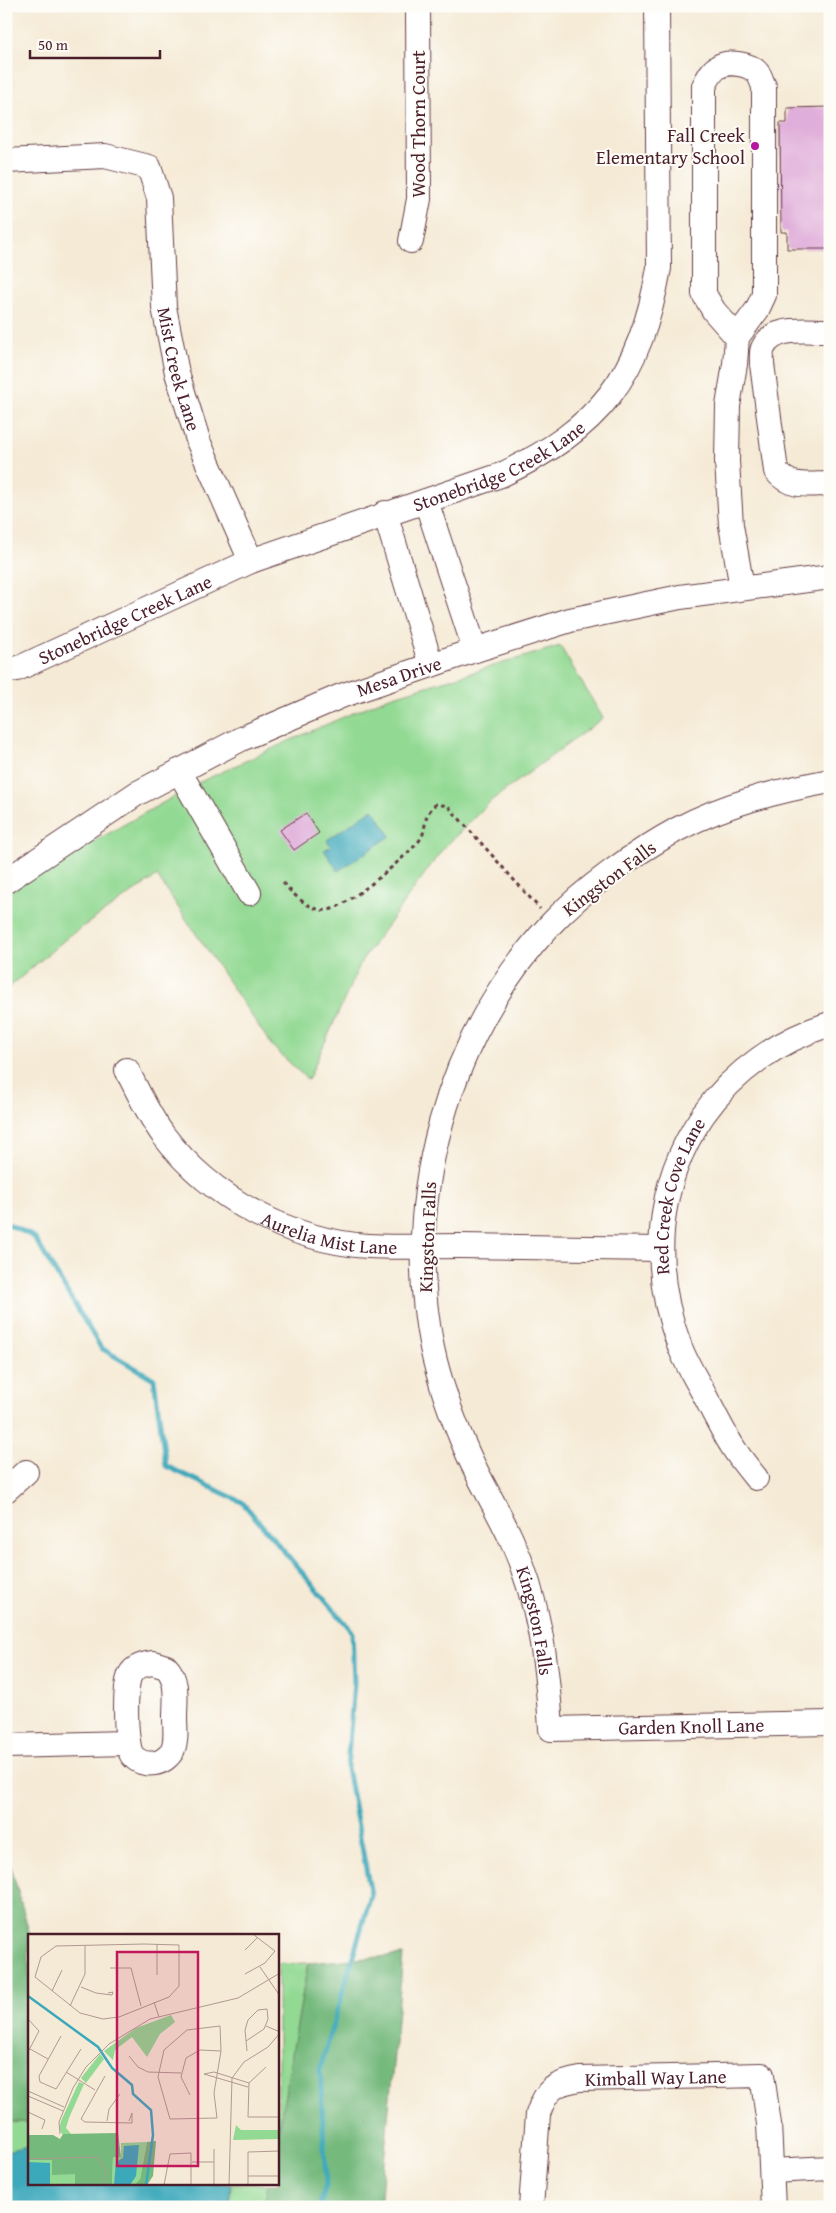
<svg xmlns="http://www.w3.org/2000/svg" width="836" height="2213" viewBox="0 0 836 2213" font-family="'Gentium Book Plus',serif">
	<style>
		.green { fill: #92d993; stroke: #6e7c5f }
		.forest { fill: #75b97d; stroke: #606c54 }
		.water { fill: #3ca9bb; stroke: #436473 }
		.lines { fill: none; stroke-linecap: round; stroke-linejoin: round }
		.stream { stroke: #3ca9bb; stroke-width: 5 }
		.building { fill: #e0aeda }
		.minor-casing { stroke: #643d44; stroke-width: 26 }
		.path { stroke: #643d44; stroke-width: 3; stroke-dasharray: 4 4; stroke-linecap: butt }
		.minor { stroke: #fff; stroke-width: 24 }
		.poi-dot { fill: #b5179e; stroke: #fdfcf7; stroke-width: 2 }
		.labels { text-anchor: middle; stroke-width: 4; stroke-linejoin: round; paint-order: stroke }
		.street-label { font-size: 19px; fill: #4a1f2b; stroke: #fdfcf7 }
		.poi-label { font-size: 19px; fill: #4a1f2b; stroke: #fdfcf7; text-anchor: end }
		.inset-river { fill: none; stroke: #3ca9bb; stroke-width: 2.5 }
		.inset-road { fill: none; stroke: #b19991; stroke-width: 1 }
		.view { fill: #c2185b; fill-opacity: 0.15; stroke: #c2185b; stroke-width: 2.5 }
		.inset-edge { fill: none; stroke: #4a1f2b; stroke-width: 2.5 }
	</style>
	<rect width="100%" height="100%" fill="#fdfcf7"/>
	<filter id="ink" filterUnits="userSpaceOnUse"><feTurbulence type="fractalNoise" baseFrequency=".02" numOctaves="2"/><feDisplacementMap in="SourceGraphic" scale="10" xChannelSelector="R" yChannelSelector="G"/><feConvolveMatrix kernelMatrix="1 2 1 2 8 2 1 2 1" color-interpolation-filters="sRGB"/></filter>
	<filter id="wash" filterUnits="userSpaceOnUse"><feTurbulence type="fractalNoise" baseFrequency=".0096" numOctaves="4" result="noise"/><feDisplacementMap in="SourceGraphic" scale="20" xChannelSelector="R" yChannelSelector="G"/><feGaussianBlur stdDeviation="1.12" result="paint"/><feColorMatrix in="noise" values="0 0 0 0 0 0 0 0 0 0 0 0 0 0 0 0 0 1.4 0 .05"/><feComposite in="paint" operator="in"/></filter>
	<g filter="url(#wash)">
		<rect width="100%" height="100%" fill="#f5ead5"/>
		<g class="green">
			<path d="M560,646L603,718L492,800L442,850L362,960L308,1080L272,1046L157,876L69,936L6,990V894L52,865L200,782L293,739L387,698Z"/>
			<path d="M308,1963L278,2134V1964Z"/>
			<path d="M6,2122H29V2184H268L264,2207H6Z"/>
		</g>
		<g class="forest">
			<path d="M6,1866H11L30,1935L29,1936V2122H6Z"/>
			<path d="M403,1955L380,2207H264L268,2184H278V2134L308,1963Z"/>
		</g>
		<g class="water">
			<path d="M373,809L391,836L338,871L324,850L331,846L327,840Z"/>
			<path d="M29,2146V2184H231L229,2207H6V2151Z"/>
		</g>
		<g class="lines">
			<path class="stream" d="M6,1223L34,1237L101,1348L154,1379L166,1466L242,1502L352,1631L354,1683L347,1768L371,1895L320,2069L326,2184L320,2207"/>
		</g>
		<g id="blocks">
			<g class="building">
				<path d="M830,107V249H787V232H781L780,123H787V108Z"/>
				<path d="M306,813L319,833L294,850L280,830Z"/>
			</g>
		</g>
	</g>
	<g filter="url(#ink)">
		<use href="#blocks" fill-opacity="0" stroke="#643d44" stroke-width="1"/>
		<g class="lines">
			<defs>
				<g id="minor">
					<path id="s1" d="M6,161L105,156L149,167L159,198L164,307L177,373L199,443L251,561"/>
					<path d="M411,241L419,199L418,6"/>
					<path d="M830,331C809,332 774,324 763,348C761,352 762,359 762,364L776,471C791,489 808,484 830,484"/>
					<path d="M737,337L714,311L704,294V86C708,79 711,71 718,67C728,60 753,64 759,75C761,78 762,83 764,86V295L757,310L737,337L735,364L728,406L727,461L731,525L742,588"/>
					<path d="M426,501L475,650"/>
					<path d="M385,513L431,665"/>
					<path id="s2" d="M6,671L17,669L251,561L501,475C600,428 640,377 659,268L657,6"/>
					<path d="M179,771L249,893"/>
					<path id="s3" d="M830,781C777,791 725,804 678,829C636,852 583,889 550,925C447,1037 402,1198 432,1348C440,1385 453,1420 468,1454C481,1483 498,1510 511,1539C539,1599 547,1663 551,1729L830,1723"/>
					<path id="s4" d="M6,881L136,794L241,739L341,696L475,650L570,620L680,597L830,577"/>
					<path id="s5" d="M127,1070C138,1092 149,1116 164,1136C211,1198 290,1241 368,1246C399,1248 429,1246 459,1246C526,1247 593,1248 660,1249"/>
					<path id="s6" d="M756,1478C747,1467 738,1456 731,1444C721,1428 713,1411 704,1394C696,1379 686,1363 680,1347C650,1268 655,1185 703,1115C734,1071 779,1040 830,1024"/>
					<path d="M6,1490L26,1472"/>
					<path d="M153,1663L166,1667C179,1680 175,1701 175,1718C175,1728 177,1740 173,1749C166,1765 143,1769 132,1755C125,1745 124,1686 130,1675C134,1667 144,1664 153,1663Z"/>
					<path d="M6,1746L127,1743"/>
					<path d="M772,2171L830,2168"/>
					<path id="s7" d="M531,2207L538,2114C546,2089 555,2083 580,2079L762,2075L769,2124L773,2207"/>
				</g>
			</defs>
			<use href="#minor" class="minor-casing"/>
			<path class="path" d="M283,883C293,894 310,912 328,910C346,908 407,856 419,841C429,828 420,818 436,804L448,806L540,909"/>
			<use href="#minor" class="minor"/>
		</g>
	</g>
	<circle class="poi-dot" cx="755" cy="146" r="5"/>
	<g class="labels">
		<g class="street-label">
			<text transform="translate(418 124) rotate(-90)" y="7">Wood Thorn Court</text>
			<text dy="7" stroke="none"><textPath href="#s1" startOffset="350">Mist Creek Lane</textPath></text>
			<text dy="7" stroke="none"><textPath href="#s2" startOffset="535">Stonebridge Creek Lane</textPath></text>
			<text dy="7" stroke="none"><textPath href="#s2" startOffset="130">Stonebridge Creek Lane</textPath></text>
			<text dy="7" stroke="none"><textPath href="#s4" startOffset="445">Mesa Drive</textPath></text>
			<text transform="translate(609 878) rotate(-37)" y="7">Kingston Falls</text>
			<text dy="7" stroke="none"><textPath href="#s6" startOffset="308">Red Creek Cove Lane</textPath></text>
			<text dy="7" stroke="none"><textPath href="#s5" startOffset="274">Aurelia Mist Lane</textPath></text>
			<text transform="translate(427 1237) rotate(-88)" y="7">Kingston Falls</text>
			<text dy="7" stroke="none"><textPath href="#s3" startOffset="1069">Kingston Falls</textPath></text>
			<text dy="7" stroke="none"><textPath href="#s3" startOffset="1319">Garden Knoll Lane</textPath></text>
			<text dy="7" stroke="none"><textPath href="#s7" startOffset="228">Kimball Way Lane</textPath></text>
		</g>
		<g class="poi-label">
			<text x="745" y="142">Fall Creek<tspan x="745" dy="22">Elementary School</tspan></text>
		</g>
	</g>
	<g transform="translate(28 1934)">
		<rect width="251" height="251" fill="#f5ead5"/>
		<path d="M143,81L147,88L132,100L119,123L104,103L87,116L85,126L76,117L108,94ZM72,120L76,125L58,149L53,144ZM51,148L56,150L41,184L38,194L43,200H34L31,195L33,187ZM208,191L213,196H251V205L205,206ZM119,208L112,245L106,251H84L85,223H93V209ZM0,226H25L47,240V251H0Z" fill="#92d993"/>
		<path d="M90,199L93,223H85L84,251H47V240L24,241V226H0V201H25L32,205L35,200ZM128,207L125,242L119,251H106L112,245L119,208Z" fill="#75b97d"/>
		<path d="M111,211L108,242L102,251H86L88,228L95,224L96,212ZM0,228L22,229V251H0Z" fill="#3ca9bb"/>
		<path class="inset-river" d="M0,62L70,113L84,134L104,151L105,160L123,176L125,201L118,251"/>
		<path class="inset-road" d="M116,10L151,11V52L141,63L91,83L75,85L52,79L7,43L13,23L28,12ZM217,16L229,4M232,33L252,62M82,34H103L113,72M217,40L237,29L247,17L226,1M129,41V10M53,53L68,59L84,61L85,58L80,59M24,57L34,36M126,68L131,83M42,72L57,40V11M0,85L11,97L0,118M192,92L193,117L186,159L189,184L142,185L130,143L136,116L159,96ZM238,92L252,98M33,102L11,142L12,148L28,155L53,115M218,107L236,95L240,85L239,75L230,76L220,86L217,96L219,117M2,115L20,125M101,122L110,133L120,138L153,139M238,133L221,149L220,183H252M38,138L67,156M77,142L53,185L57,188L104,189V179L101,187M220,153L176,140L186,138L221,149M0,157L36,173M162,161L153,143L158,124L172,116L193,117M0,162L35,177M0,178L17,186L14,195M79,187L81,175L92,160M32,200L31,188L45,154L58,133L81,110L122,85L210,64L252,39M0,225L70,223L77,236L75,251M164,228H186M220,242H252M136,251L142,220L163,219V251M186,251V215M201,251L204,144L216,128L240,113L252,99M220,251V218L252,217"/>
		<path class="view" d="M89,18H170V232H89Z"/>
		<rect width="251" height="251" class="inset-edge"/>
	</g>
	<rect width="836" height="2213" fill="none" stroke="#fdfcf7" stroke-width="25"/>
	<path d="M30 50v8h130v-8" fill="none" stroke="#4a1f2b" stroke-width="2.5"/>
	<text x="38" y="50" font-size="15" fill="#4a1f2b" stroke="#fdfcf7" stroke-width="4" paint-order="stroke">50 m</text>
</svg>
